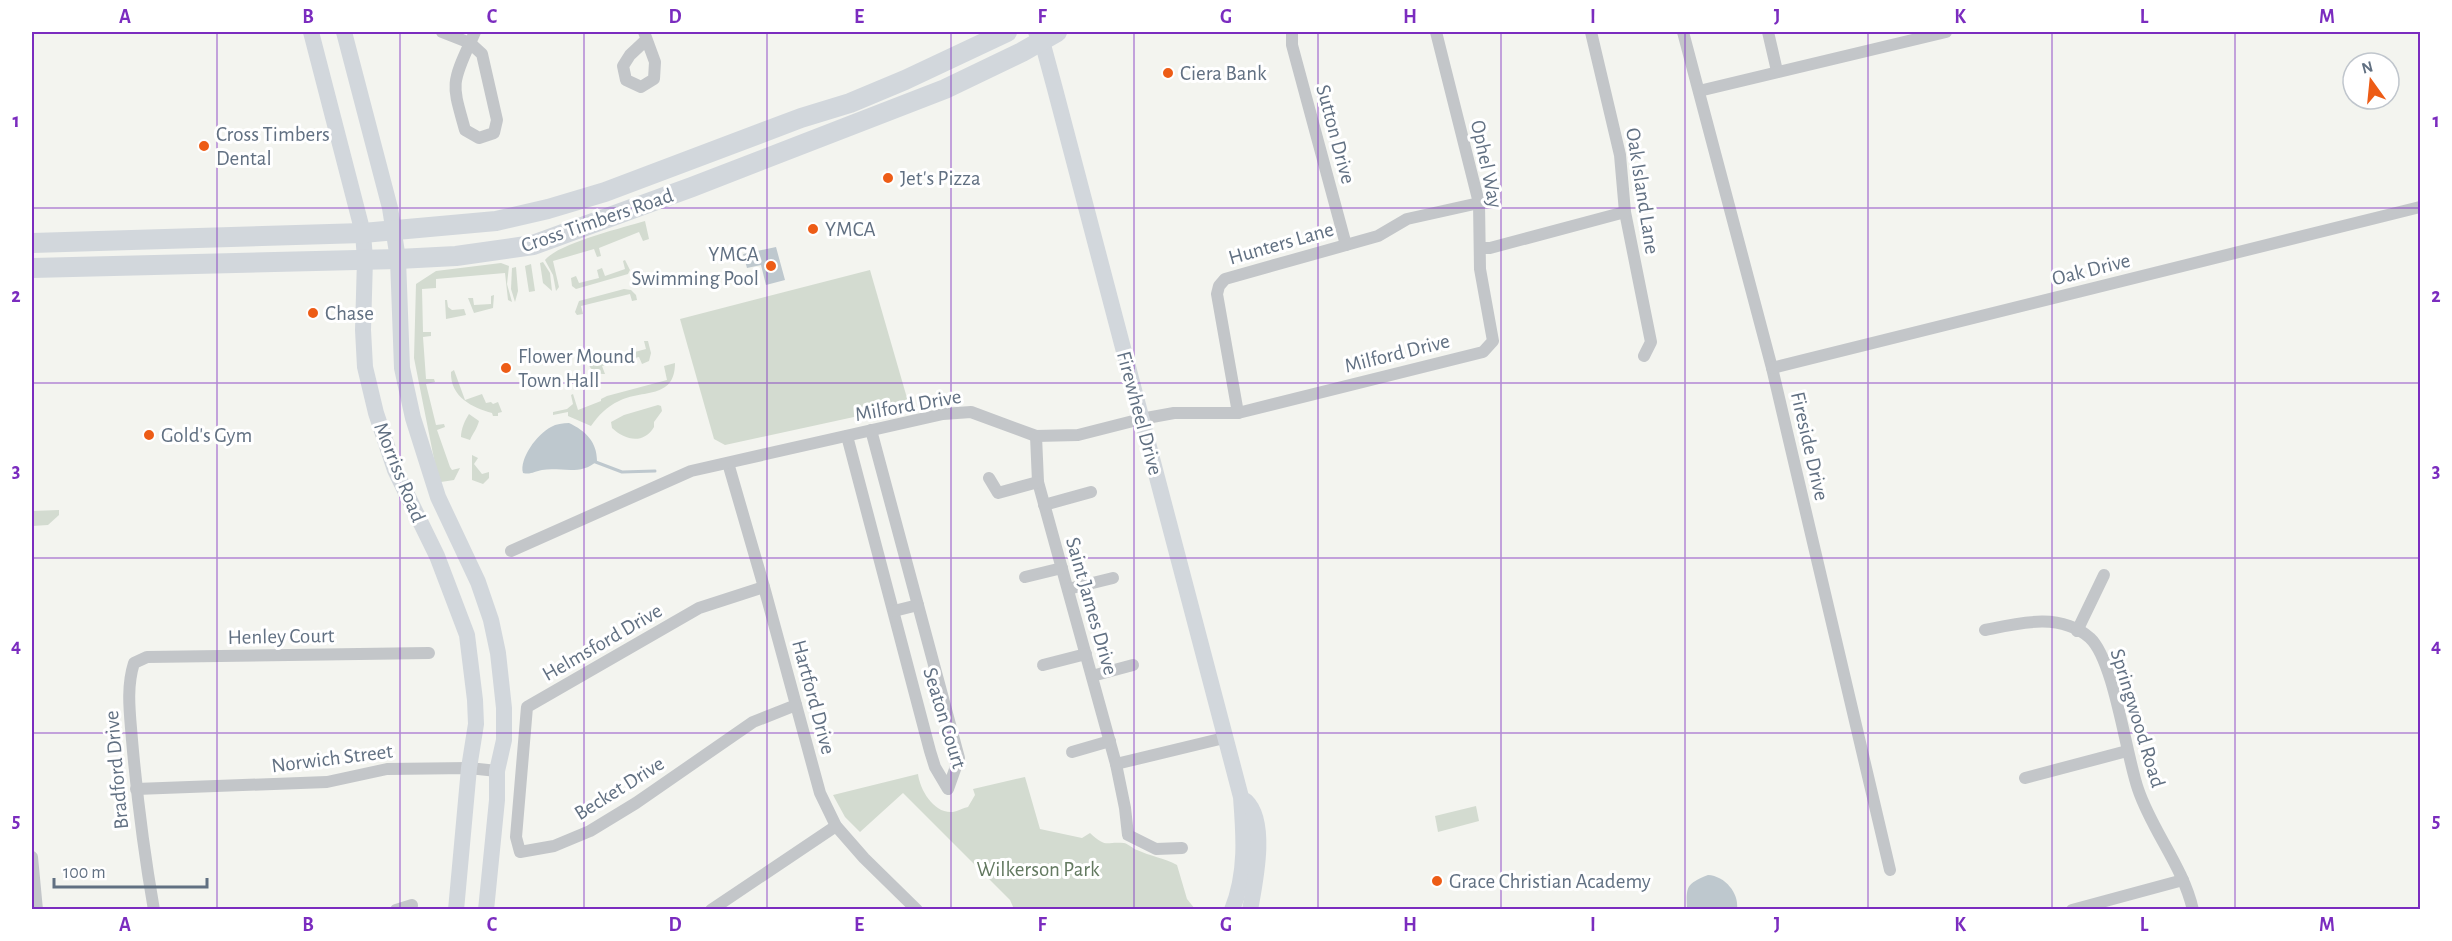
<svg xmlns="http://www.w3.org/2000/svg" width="2452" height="941" viewBox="0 0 2452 941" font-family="'Alegreya Sans',sans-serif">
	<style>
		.green { fill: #d3dbd0 }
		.water { fill: #bec8ce }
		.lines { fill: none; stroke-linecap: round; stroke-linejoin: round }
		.stream { stroke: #bec8ce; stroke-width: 3 }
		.street { stroke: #c3c6c9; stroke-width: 12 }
		.secondary { stroke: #d2d7dc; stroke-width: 16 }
		.primary { stroke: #d2d7dc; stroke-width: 20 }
		.grid { fill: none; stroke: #7b2cbf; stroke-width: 1.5; stroke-opacity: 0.55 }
		.poi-dot { fill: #ed5c16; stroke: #fff; stroke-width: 2 }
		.labels { text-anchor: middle; stroke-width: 6; stroke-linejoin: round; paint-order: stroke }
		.poi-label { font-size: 21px; fill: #617082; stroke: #fff; text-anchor: start }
		.street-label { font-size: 21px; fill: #617082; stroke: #fff }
		.park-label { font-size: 21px; fill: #637960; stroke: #fff }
		.neatline { fill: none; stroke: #7b2cbf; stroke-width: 2 }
		.grid-label { font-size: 20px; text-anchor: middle; font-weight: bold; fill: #7b2cbf }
	</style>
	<rect width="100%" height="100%" fill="#f3f4ef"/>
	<g class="green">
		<path d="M645,221L649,239L643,241L639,232L599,248L601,256L597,257L594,249L553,261L559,287L556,291L553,275L545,260C559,243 622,228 645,221Z"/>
		<path d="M625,260L630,270L628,274L576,289L572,286L571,278L576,276L579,283L599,278L597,270L602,268L605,276L625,269L623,261Z"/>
		<path d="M543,262L550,273L552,291L543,283L540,263Z"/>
		<path d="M501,263L509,266L507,284L512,302L508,300L505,273L436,279V288L422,289L423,332H431V336L423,337L426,379H434L435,382L426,384L436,425L444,424L445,427L437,430L450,467L452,470L460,468L454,480L441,482L436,469L414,358L416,284L436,271Z"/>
		<path d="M531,264L535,291L529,292L525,266Z"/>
		<path d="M516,267L518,291L515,302L511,289L512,268Z"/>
		<path d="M870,270L909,405L725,445L714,439L680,319Z"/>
		<path d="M624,289L631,290L636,295L637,300L632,301L630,294L581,306L583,314L577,315L575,312L579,301Z"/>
		<path d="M494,295L493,308L474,313L468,298H473L474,305L491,304V296Z"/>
		<path d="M445,300H447L448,307L452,310L464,309L466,315L446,319Z"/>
		<path d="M644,341H648L651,353L649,361L642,364L639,357L602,366L605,374C594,374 585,366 589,356L593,363L646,349Z"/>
		<path d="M675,363C675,400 642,389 619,401C606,407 599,415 591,426L568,416V412L553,415V412L567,409L573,404L571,395L573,394L578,410L601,401V399L607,396L667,380L664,366Z"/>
		<path d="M454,370L465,400L482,394L486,403L491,402L493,404L498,402L502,412L498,413V416H493L492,413C473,408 450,397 451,372Z"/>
		<path d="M658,405L661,406L662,411L654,422V427C643,445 625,440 612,428L611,422L624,415Z"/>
		<path d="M469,414L479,421C477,429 473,433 470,440L461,437C461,429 465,420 469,414Z"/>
		<path d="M472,455L478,458L474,464L482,474L489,472V478L483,484L472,480Z"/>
		<path d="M59,510V515L48,525L32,526V511Z"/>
		<path d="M918,774C920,790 934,814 953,812C958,811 963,808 968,807L975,795L973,789L1025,777L1040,829L1082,838L1090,833C1107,849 1106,841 1124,843C1129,844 1133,849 1137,850C1150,856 1164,858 1177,865L1187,899L1195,909H1014L1010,900L903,793L860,832L845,817L833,795Z"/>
		<path d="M1476,806L1479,821L1438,832L1435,816Z"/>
	</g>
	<g class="water">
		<path d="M776,247L785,280L766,285L761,265L747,268L743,254Z"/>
		<path d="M569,423C586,431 597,442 597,461C581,476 561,467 542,470C535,471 531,475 523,473C519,459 537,434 551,427C556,424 563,423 569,423Z"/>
		<path d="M1708,875C1725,876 1739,893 1737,909H1687C1686,886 1686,884 1708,875Z"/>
	</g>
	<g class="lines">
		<path class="stream" d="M593,461L622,472L655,471"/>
		<g class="street">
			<path d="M442,32L470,43L475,32"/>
			<path d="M644,32L655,62L654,79L641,87L626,80L623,66L630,55L646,40"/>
			<path d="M1292,32V45L1346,245"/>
			<path d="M1591,32L1620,155L1625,212L1651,342L1644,356"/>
			<path d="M1683,32L1772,368L1890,870"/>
			<path d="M1768,32L1777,71"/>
			<path d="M470,43L482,54L497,120L494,133L479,138L465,130C453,86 450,86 470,43Z"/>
			<path d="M1699,91L1946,32"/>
			<path d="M1481,248H1490L1625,212"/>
			<path d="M1772,368L2420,207"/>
			<path d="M1238,413L1217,294L1219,286L1225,279L1378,236L1407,219L1479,203"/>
			<path d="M847,436L930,751L935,767L948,789L959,758L871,430"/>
			<path d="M1036,436L1038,482L1116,764L1125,808L1128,835L1156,849L1182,848"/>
			<path d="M728,463L764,587L820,793L836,826L864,858L917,910"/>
			<path d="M989,478L998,493L1038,482"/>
			<path d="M1044,505L1091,492"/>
			<path d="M511,551L691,471L943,414L971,412L1036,436L1078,435L1141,419L1174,413H1238L1483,352L1493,341L1480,269L1479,203L1436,32"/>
			<path d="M1025,577L1062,568"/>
			<path d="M764,587L699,608L527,707L516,837L520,852L554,846L590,831L636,803L753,722L796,705"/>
			<path d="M1068,589L1113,578"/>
			<path d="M894,611L918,605"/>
			<path d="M1985,630C2019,623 2060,612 2090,638C2114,660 2126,755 2138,789C2152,831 2183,866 2193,910"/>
			<path d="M2077,631L2104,575"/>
			<path d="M1043,665L1086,654"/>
			<path d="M1092,676L1133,665"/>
			<path d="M1072,752L1110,741"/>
			<path d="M1116,764L1224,738"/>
			<path d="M2025,778L2127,751"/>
			<path d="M136,789L327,782L387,769L469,768L497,771"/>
			<path d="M32,857L37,910"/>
			<path d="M154,910C144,853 137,797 132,740C130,714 126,688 134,663L147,657L429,653"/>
			<path d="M396,910L412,905"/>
			<path d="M711,910L836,826"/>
			<path d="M2072,910L2183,880"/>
		</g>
		<g class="secondary">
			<path d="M311,32L363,233L365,259L363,330L365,367L376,413L395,470L437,556L467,635L475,700L476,724L469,768L456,910"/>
			<path d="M344,32L390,208L398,259L402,368L413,418L438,497L478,582L491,620L498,653L504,708V740L497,771V800L486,910"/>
			<path d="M1036,32L1042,41L1055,89L1241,797C1244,835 1247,873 1232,910"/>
			<path d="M1246,801C1268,822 1255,882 1250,910"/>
		</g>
		<g class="primary">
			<path d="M32,243L363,233L496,221L548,209L605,192L801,118L850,103L905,80L1007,32"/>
			<path d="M32,268L398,259L456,256L533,245L692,187L945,89L1022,52L1057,32"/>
		</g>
	</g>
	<path class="grid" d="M217,32V910M400,32V910M584,32V910M767,32V910M951,32V910M1134,32V910M1318,32V910M1501,32V910M1685,32V910M1868,32V910M2052,32V910M2235,32V910M32,208H2420M32,383H2420M32,558H2420M32,733H2420"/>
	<g class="poi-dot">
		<circle cx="1168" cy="73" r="6"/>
		<circle cx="204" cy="146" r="6"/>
		<circle cx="888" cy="178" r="6"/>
		<circle cx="813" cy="229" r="6"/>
		<circle cx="771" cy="266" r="6"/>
		<circle cx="313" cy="313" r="6"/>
		<circle cx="506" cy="368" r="6"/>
		<circle cx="149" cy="435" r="6"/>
		<circle cx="1437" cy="881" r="6"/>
	</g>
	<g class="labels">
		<g class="poi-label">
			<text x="1180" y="80">Ciera Bank</text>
			<text x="216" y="141">Cross Timbers<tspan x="216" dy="24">Dental</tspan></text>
			<text x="900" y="185">Jet's Pizza</text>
			<text x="825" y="236">YMCA</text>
			<text x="759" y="261" text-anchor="end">YMCA<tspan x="759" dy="24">Swimming Pool</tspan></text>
			<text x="325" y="320">Chase</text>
			<text x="518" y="363">Flower Mound<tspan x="518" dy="24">Town Hall</tspan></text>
			<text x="161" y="442">Gold's Gym</text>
			<text x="1449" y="888">Grace Christian Academy</text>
		</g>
		<g class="street-label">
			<text transform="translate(1336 134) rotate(75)" y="7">Sutton Drive</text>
			<text transform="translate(1487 164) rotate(78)" y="7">Ophel Way</text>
			<text transform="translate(1643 191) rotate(81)" y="7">Oak Island Lane</text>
			<text transform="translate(597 220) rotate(-19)" y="7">Cross Timbers Road</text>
			<text transform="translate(1281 243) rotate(-16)" y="7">Hunters Lane</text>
			<text transform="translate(2091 269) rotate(-14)" y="7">Oak Drive</text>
			<text transform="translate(1397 353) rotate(-14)" y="7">Milford Drive</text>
			<text transform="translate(908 405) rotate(-10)" y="7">Milford Drive</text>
			<text transform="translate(1140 413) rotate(75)" y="7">Firewheel Drive</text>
			<text transform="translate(1810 446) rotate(77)" y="7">Fireside Drive</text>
			<text transform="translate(400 472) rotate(68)" y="7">Morriss Road</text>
			<text transform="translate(1092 606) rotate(74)" y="7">Saint James Drive</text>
			<text transform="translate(281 636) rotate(-1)" y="7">Henley Court</text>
			<text transform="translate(602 642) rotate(-30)" y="7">Helmsford Drive</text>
			<text transform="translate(814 697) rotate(75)" y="7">Hartford Drive</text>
			<text transform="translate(945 718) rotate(73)" y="7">Seaton Court</text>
			<text transform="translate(2138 718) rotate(73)" y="7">Springwood Road</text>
			<text transform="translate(332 758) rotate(-7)" y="7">Norwich Street</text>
			<text transform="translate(116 770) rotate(-95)" y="7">Bradford Drive</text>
			<text transform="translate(619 788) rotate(-32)" y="7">Becket Drive</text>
		</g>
		<g class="park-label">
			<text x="1038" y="876">Wilkerson Park</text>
		</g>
	</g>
	<rect width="2452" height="941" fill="none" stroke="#ffffff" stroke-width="66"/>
	<g transform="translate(2371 81) rotate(345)"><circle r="28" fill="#ffffff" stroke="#c0c6cd" stroke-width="1.5"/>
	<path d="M0-4.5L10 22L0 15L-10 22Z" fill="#ed5c16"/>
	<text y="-9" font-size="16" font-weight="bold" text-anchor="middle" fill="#617082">N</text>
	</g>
	<path d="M54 878v9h153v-9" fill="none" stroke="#617082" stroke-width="3"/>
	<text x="63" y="878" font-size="18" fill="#617082" stroke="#ffffff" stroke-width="4.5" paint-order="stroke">100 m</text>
	<rect x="33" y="33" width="2386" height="875" class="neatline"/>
	<g class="grid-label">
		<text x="125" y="23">A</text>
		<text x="308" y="23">B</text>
		<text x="492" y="23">C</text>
		<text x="675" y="23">D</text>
		<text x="859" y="23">E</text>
		<text x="1042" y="23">F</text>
		<text x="1226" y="23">G</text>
		<text x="1410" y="23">H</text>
		<text x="1593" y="23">I</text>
		<text x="1777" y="23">J</text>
		<text x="1960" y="23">K</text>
		<text x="2144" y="23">L</text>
		<text x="2327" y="23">M</text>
		<text x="16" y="127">1</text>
		<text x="2436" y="127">1</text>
		<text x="16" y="302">2</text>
		<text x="2436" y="302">2</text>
		<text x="16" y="477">3</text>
		<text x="2436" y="477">3</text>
		<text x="16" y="652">4</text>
		<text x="2436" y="652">4</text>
		<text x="16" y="827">5</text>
		<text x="2436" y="827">5</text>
		<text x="125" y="931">A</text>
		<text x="308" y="931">B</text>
		<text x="492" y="931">C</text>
		<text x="675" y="931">D</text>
		<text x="859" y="931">E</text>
		<text x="1042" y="931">F</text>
		<text x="1226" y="931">G</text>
		<text x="1410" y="931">H</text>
		<text x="1593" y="931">I</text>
		<text x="1777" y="931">J</text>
		<text x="1960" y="931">K</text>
		<text x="2144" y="931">L</text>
		<text x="2327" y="931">M</text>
	</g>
</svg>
